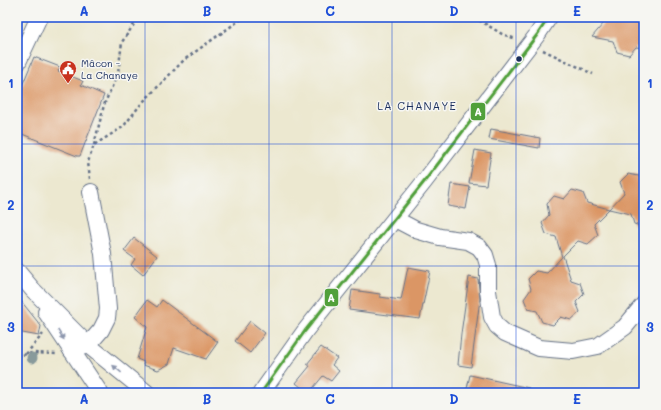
<svg xmlns="http://www.w3.org/2000/svg" width="661" height="410" viewBox="0 0 661 410" font-family="Mali,sans-serif">
	<style>
		.building { fill: #db9665 }
		.lines { fill: none; stroke-linecap: round; stroke-linejoin: round }
		.minor-casing { stroke: #647086; stroke-width: 18 }
		.path { stroke: #647086; stroke-width: 2.5; stroke-dasharray: 3 3; stroke-linecap: butt }
		.minor { stroke: #fff; stroke-width: 16 }
		.bus-1-casing { stroke: #f6f6f2; stroke-width: 6 }
		.bus-1 { stroke: #50a03a; stroke-width: 3 }
		.tree { fill: #889a9b }
		.oneway { fill: #8d97ae }
		.grid { fill: none; stroke: #1d4ed8; stroke-width: 1; stroke-opacity: 0.55 }
		.bus-dot { fill: #1b2f5e; stroke: #f6f6f2; stroke-width: 1.5 }
		.labels { text-anchor: middle; stroke-width: 3; stroke-linejoin: round; paint-order: stroke }
		.poi-label { font-size: 10px; fill: #1b2f5e; stroke: #f6f6f2; text-anchor: start }
		.neighbourhood-label { font-size: 11px; letter-spacing: 1px; fill: #1b2f5e; stroke: #f6f6f2 }
		.line-badge { stroke: #f6f6f2; stroke-width: 1.5 }
		.badge-label { font-size: 11px; text-anchor: middle; font-weight: bold; fill: #fff }
		.neatline { fill: none; stroke: #1d4ed8; stroke-width: 1.5 }
		.grid-label { font-size: 13px; text-anchor: middle; font-weight: bold; fill: #1d4ed8 }
	</style>
	<rect width="100%" height="100%" fill="#f6f6f2"/>
	<filter id="ink" filterUnits="userSpaceOnUse"><feTurbulence type="fractalNoise" baseFrequency=".025" numOctaves="2"/><feDisplacementMap in="SourceGraphic" scale="8" xChannelSelector="R" yChannelSelector="G"/><feConvolveMatrix kernelMatrix="1 2 1 2 8 2 1 2 1" color-interpolation-filters="sRGB"/></filter>
	<filter id="wash" filterUnits="userSpaceOnUse"><feTurbulence type="fractalNoise" baseFrequency=".012" numOctaves="4" result="noise"/><feDisplacementMap in="SourceGraphic" scale="16" xChannelSelector="R" yChannelSelector="G"/><feGaussianBlur stdDeviation="0.9" result="paint"/><feColorMatrix in="noise" values="0 0 0 0 0 0 0 0 0 0 0 0 0 0 0 0 0 1.4 0 .05"/><feComposite in="paint" operator="in"/></filter>
	<g filter="url(#wash)">
		<rect width="100%" height="100%" fill="#ece8d0"/>
		<g id="blocks">
			<g class="building">
				<path d="M609,17H644V48L636,47L629,55L617,52L613,41L592,37Z"/>
				<path d="M34,57L60,67L58,71L83,81L81,85L104,95L80,156H77L17,132V98Z"/>
				<path d="M491,129L540,138L539,148L489,139Z"/>
				<path d="M475,150L491,153L486,185L469,183Z"/>
				<path d="M628,174L644,177V227L634,224L631,214L609,209L594,224L598,235L588,244L578,241L563,256L571,280L580,283L584,294L576,302L580,312L571,320L561,317L553,325L542,322L537,311L528,309L524,299L531,289L528,279L536,271L547,273L562,257L556,237L546,234L542,223L549,215L547,204L554,196L564,199L572,190L583,193L587,203L609,209L624,193L620,182Z"/>
				<path d="M451,184L470,187L466,209L448,206Z"/>
				<path d="M134,238L157,256L143,275L131,265L135,259L124,251Z"/>
				<path d="M408,267L430,271L420,319L349,310L352,290L380,294V297L401,300Z"/>
				<path d="M469,277L478,279L480,299L471,367L458,365L461,334Z"/>
				<path d="M17,296L41,326L39,336L17,332Z"/>
				<path d="M147,300L157,307L162,300L218,342L206,359L174,348L169,364L158,370L143,365L144,362L137,359L147,327L135,317Z"/>
				<path d="M250,321L265,333L250,353L235,341Z"/>
				<path d="M321,347L337,358L332,365L339,371L331,381L323,376L309,393H308L296,383L310,366L307,364Z"/>
				<path d="M470,375L529,388V393H466Z"/>
			</g>
		</g>
	</g>
	<g filter="url(#ink)">
		<use href="#blocks" fill-opacity="0" stroke="#647086" stroke-width="1"/>
		<g class="lines">
			<defs>
				<g id="minor">
					<path d="M17,64L39,17"/>
					<path d="M395,219L416,230L440,237L468,241L479,247L485,255L488,265V291L492,317L497,326L505,333L539,348L573,351L598,346L625,327L644,304"/>
					<path d="M17,271L33,290L88,345L147,393"/>
					<path d="M46,312L100,393"/>
					<path d="M71,350L88,345L101,330L107,318L108,309L103,254L91,192"/>
					<path d="M261,393L305,331L424,182L537,35L549,17"/>
				</g>
			</defs>
			<use href="#minor" class="minor-casing"/>
			<g class="path">
				<path d="M474,17L502,34L516,39"/>
				<path d="M543,50L593,74"/>
				<path d="M94,145L104,105L118,73L122,42L139,17"/>
				<path d="M90,179L88,162L94,145L123,127L141,104L184,60L244,17"/>
				<path d="M26,354L43,334"/>
				<path d="M17,356L32,353L57,354"/>
				<path d="M641,393L644,388"/>
			</g>
			<use href="#minor" class="minor"/>
			<defs>
				<path id="bus-1" d="M261,393L305,331L424,182L537,35L549,17"/>
			</defs>
			<use href="#bus-1" class="bus-1-casing"/>
			<use href="#bus-1" class="bus-1"/>
		</g>
		<circle class="tree" cx="32" cy="358" r="5.5"/>
		<defs><path id="oneway-solid" d="M-6-.8H1V-3.2L6.5 0L1 3.2V.8H-6Z"/></defs>
		<g class="oneway">
			<use href="#oneway-solid" transform="translate(61 335) rotate(57)"/>
			<use href="#oneway-solid" transform="translate(117 369) rotate(-140)"/>
		</g>
	</g>
	<path class="grid" d="M145,17V393M269,17V393M392,17V393M516,17V393M17,144H644M17,266H644"/>
	<defs>
		<symbol id="civic-pin" viewBox="-11 -11 22 30"><path d="M0 17L-7.5 6A9.5 9.5 0 1 1 7.5 6Z" fill="#c8321e" stroke="#f6f6f2"/><path d="M-.6-6.5H3V-4.5H.6V-3L4-1V1h2V6H-6V1h2V-1L-.6-3ZM-1.2 2.5V6h2.4V2.5Z" fill="#fff"/></symbol>
	</defs>
	<g fill-rule="evenodd">
		<use href="#civic-pin" x="58" y="59" width="20" height="27"/>
	</g>
	<circle class="bus-dot" cx="519" cy="59" r="3.5"/>
	<g class="labels">
		<g class="poi-label">
			<text x="81" y="67">Mâcon -<tspan x="81" dy="12">La Chanaye</tspan></text>
		</g>
		<g class="neighbourhood-label">
			<text x="417" y="110">LA CHANAYE</text>
		</g>
	</g>
	<g class="line-badge">
		<rect x="470" y="102" width="16" height="19" rx="4" fill="#50a03a"/>
		<rect x="324" y="288" width="15" height="19" rx="4" fill="#50a03a"/>
	</g>
	<g class="badge-label">
		<text x="478" y="116">A</text>
		<text x="331" y="302">A</text>
	</g>
	<rect width="661" height="410" fill="none" stroke="#f6f6f2" stroke-width="44"/>
	<rect x="22" y="22" width="617" height="366" class="neatline"/>
	<g class="grid-label">
		<text x="84" y="16">A</text>
		<text x="207" y="16">B</text>
		<text x="330" y="16">C</text>
		<text x="454" y="16">D</text>
		<text x="577" y="16">E</text>
		<text x="11" y="88">1</text>
		<text x="650" y="88">1</text>
		<text x="11" y="210">2</text>
		<text x="650" y="210">2</text>
		<text x="11" y="332">3</text>
		<text x="650" y="332">3</text>
		<text x="84" y="404">A</text>
		<text x="207" y="404">B</text>
		<text x="330" y="404">C</text>
		<text x="454" y="404">D</text>
		<text x="577" y="404">E</text>
	</g>
</svg>
